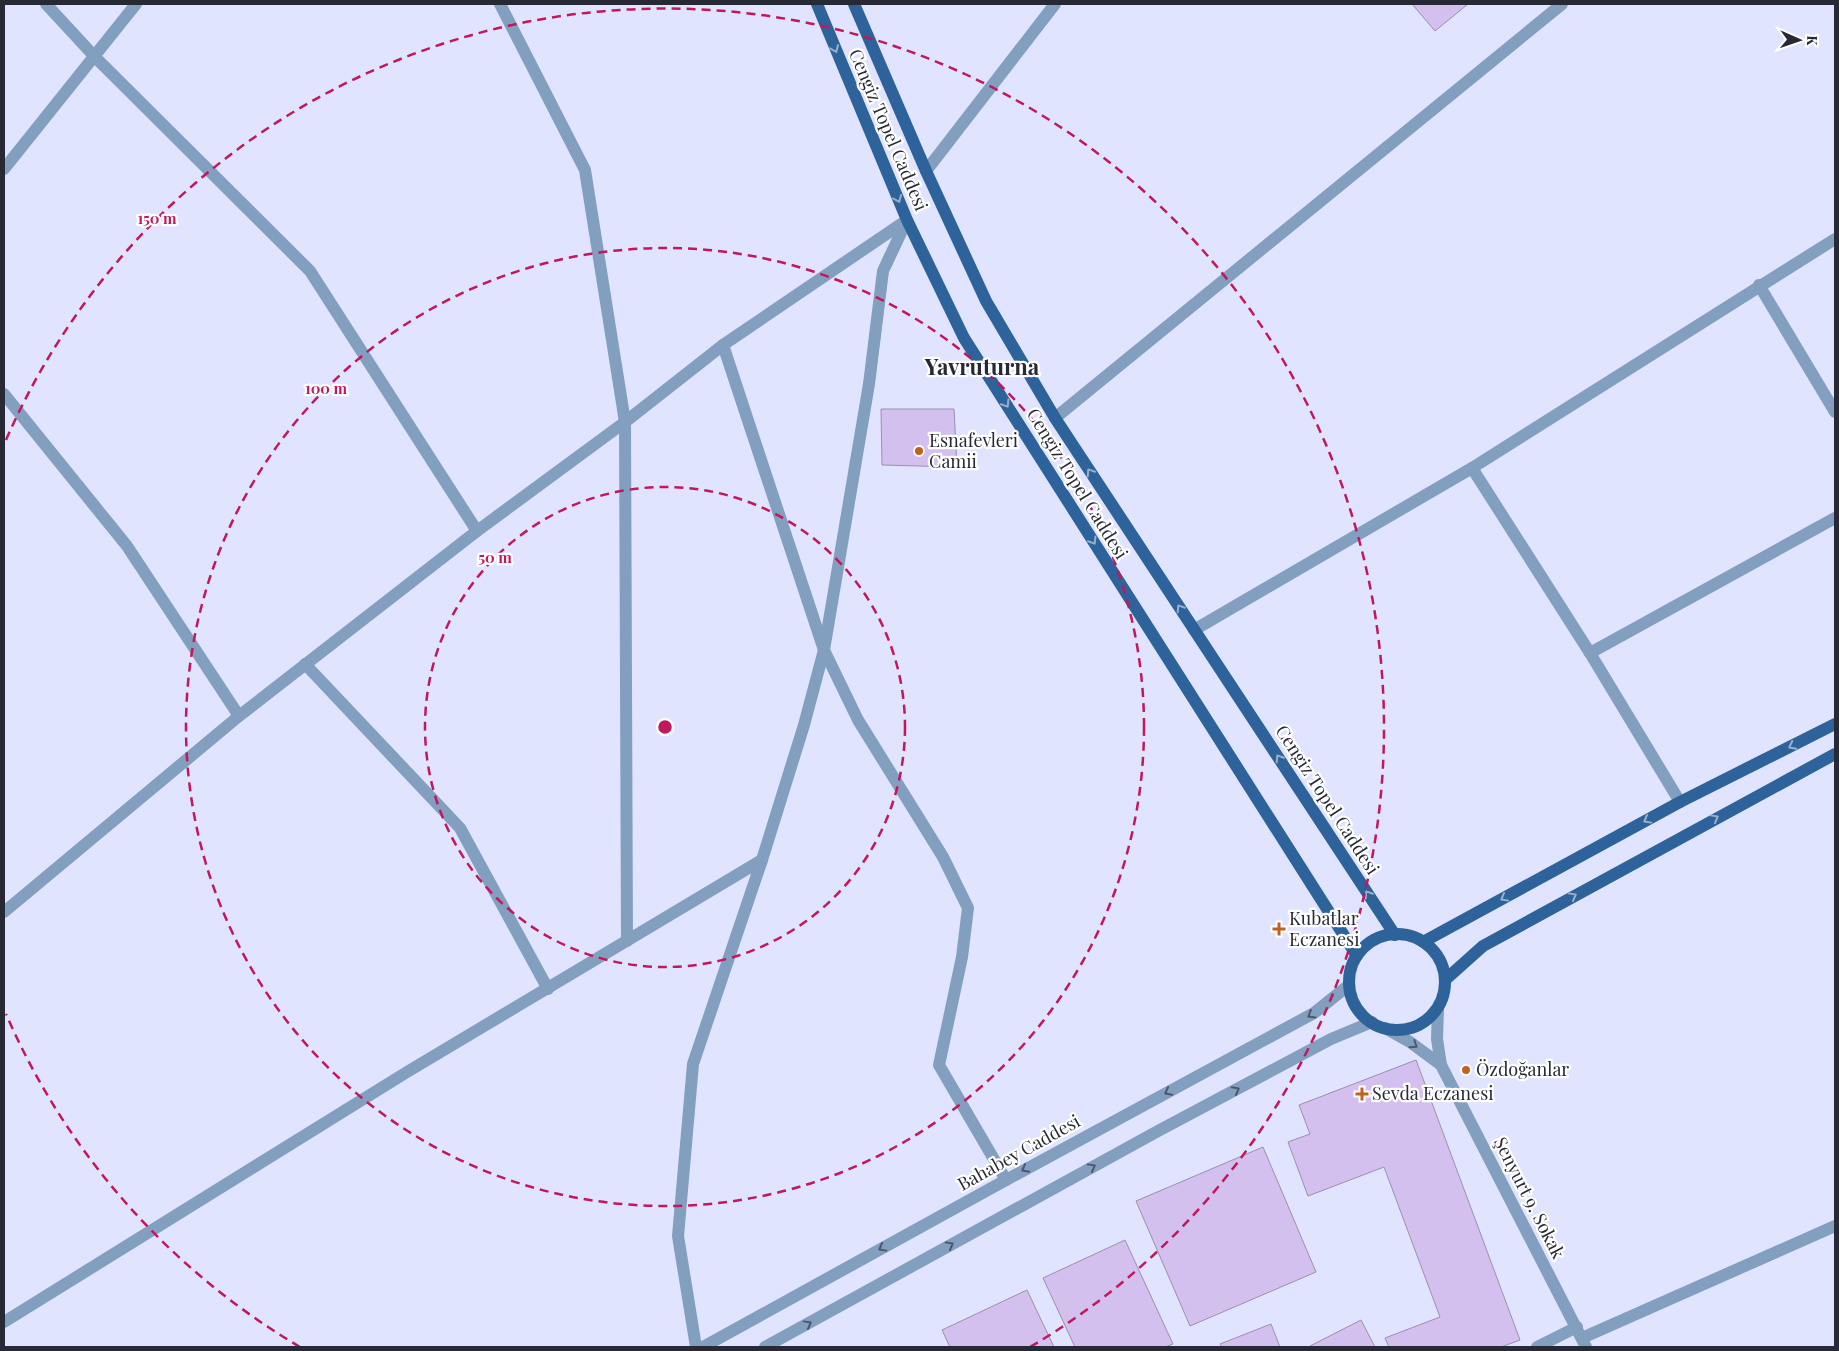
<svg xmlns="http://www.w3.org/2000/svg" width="1839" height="1351" viewBox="0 0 1839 1351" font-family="'Playfair Display',serif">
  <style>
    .building { fill: #d4c0ee; stroke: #9b8fac }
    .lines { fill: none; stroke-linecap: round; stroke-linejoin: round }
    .minor { stroke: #839fc0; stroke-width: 12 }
    .major { stroke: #2d629b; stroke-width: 12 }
    .oneway { stroke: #96b0cd }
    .oneway2 { stroke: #4c586d }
    .ring { fill: none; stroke: #c2185b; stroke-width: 2.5; stroke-dasharray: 9 6 }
    .poi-dot { fill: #c16120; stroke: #fff; stroke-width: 2 }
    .labels { text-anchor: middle; stroke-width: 4.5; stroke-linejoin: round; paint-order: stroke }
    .street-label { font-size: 18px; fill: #272935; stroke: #fff }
    .poi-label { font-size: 18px; fill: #272935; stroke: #fff; text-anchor: start }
    .district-label { font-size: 22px; font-weight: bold; fill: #272935; stroke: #fff }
    .centre { fill: #c2185b; stroke: #fff; stroke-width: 2.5 }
    .ring-label { font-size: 15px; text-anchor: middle; font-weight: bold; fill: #c2185b; stroke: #fff; stroke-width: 4.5; stroke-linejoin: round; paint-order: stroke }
  </style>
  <rect width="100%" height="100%" fill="#e0e4fe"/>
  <g class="building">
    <path d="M1412 4H1468L1435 31Z"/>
    <path d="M881 409H954L957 467 882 465Z"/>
    <path d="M1416 1060 1520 1340 1501 1347H1389L1385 1338 1440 1317 1384 1167 1308 1196 1288 1142 1310 1134 1299 1105Z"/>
    <path d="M1263 1147 1316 1272 1190 1326 1136 1201Z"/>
    <path d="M1125 1240 1173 1344 1165 1347H1075L1043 1278Z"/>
    <path d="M1027 1290 1054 1347H950L942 1330Z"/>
    <path d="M1361 1320 1375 1347H1310V1346Z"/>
    <path d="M1271 1324 1280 1347H1222L1220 1344Z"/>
  </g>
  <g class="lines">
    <g class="minor">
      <path d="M46 4 95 57 310 271 477 531"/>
      <path d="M500 4 585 170 625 422 627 941"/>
      <path d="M4 169 136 4"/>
      <path d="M926 171 1055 4"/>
      <path d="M1759 285 1835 412"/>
      <path d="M723 345 824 650 858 720 943 857 968 908 962 957 939 1065 1006 1180"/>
      <path d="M4 394 127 546 239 716"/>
      <path d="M1055 418 1562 4"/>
      <path d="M1472 468 1590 653 1680 802"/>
      <path d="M1194 630 1472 468 1835 239"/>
      <path d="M1590 653 1835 518"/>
      <path d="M305 664 460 828 548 989"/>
      <path d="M4 912 239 716 477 531 625 422 723 345 907 220"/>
      <path d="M1438 1009 1437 1039 1441 1065 1586 1347"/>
      <path d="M1385 1028 1410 1042 1441 1065"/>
      <path d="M4 1322 407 1072 762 860"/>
      <path d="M1582 1338 1835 1226"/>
      <path d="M696 1347 678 1236 693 1064 762 860 804 725 824 650 869 384 883 271 907 220"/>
      <path d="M703 1347 1006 1180 1314 1013 1349 985"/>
      <path d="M765 1347 1158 1131 1331 1039 1372 1022"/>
      <path d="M1537 1347 1577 1327"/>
    </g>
    <g class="major">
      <path d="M817 4 907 220 964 338 1357 956"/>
      <path d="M854 4 926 171 986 301 1055 418 1395 935"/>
      <circle cx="1397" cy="982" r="48"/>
      <path d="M1423 942 1680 802 1835 724"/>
      <path d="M1445 980 1483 946 1835 754"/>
    </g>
  </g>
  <defs><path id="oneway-chevron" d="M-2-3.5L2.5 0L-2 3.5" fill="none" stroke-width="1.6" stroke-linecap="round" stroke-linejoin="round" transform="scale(1.25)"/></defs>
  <g class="oneway">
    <use href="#oneway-chevron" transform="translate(835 49) rotate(67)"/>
    <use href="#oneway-chevron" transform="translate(898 199) rotate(67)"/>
    <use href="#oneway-chevron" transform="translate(1006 404) rotate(58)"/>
    <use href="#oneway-chevron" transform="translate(1090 472) rotate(-123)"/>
    <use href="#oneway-chevron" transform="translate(1093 541) rotate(58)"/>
    <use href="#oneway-chevron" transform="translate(1180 608) rotate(-123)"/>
    <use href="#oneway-chevron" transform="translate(1792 746) rotate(153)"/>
    <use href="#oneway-chevron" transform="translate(1279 758) rotate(-123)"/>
    <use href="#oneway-chevron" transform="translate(1715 818) rotate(-29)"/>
    <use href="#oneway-chevron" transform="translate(1647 820) rotate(151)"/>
    <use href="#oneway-chevron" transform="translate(1368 894) rotate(-123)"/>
    <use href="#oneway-chevron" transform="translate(1573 896) rotate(-29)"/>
    <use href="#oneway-chevron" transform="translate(1504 898) rotate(151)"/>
  </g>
  <g class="oneway2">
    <use href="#oneway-chevron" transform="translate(1311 1015) rotate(149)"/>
    <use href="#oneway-chevron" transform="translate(1414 1045) rotate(34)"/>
    <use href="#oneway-chevron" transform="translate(1236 1090) rotate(-28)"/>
    <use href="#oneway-chevron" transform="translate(1168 1092) rotate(152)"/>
    <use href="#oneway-chevron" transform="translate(1092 1167) rotate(-29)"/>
    <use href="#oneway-chevron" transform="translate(1025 1169) rotate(152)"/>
    <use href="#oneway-chevron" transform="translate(950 1245) rotate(-29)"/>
    <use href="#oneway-chevron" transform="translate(882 1248) rotate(151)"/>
    <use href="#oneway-chevron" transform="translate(808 1324) rotate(-29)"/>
  </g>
  <g class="ring">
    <circle cx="665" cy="727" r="240"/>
    <circle cx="665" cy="727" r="479"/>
    <path d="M300 1347A719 719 0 0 1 6 1014M6 440A719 719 0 1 1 1030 1347"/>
  </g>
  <g class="poi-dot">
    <circle cx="919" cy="451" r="5"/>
    <path d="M1276.5 921.5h5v5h5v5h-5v5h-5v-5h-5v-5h5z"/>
    <circle cx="1466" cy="1070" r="5"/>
    <path d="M1359.5 1086.5h5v5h5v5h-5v5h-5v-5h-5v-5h5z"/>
  </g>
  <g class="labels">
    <g class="street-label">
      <text transform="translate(888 130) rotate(67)" y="6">Cengiz Topel Caddesi</text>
      <text transform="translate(1077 484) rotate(58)" y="6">Cengiz Topel Caddesi</text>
      <text transform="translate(1327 800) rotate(57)" y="6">Cengiz Topel Caddesi</text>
      <text transform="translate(1019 1153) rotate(-29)" y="6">Bahabey Caddesi</text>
      <text transform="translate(1529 1198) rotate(63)" y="6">Şenyurt 9. Sokak</text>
    </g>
    <g class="poi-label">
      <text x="929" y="447">Esnafevleri<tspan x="929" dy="21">Camii</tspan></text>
      <text x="1289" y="925">Kubatlar<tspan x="1289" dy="21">Eczanesi</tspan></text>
      <text x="1476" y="1076">Özdoğanlar</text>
      <text x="1372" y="1100">Sevda Eczanesi</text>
    </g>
    <g class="district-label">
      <text x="982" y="375">Yavruturna</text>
    </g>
  </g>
  <circle cx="665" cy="727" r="8" class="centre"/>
  <g class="ring-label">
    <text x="157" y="224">150 m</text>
    <text x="326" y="394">100 m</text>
    <text x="495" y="563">50 m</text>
  </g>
  <rect width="1839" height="1351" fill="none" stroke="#272935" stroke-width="10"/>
  <g transform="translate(1799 40) rotate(92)" stroke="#ffffff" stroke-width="4" paint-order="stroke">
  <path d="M0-4L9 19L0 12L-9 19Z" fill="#272935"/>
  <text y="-8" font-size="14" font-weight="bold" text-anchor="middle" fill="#272935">K</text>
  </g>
</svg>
